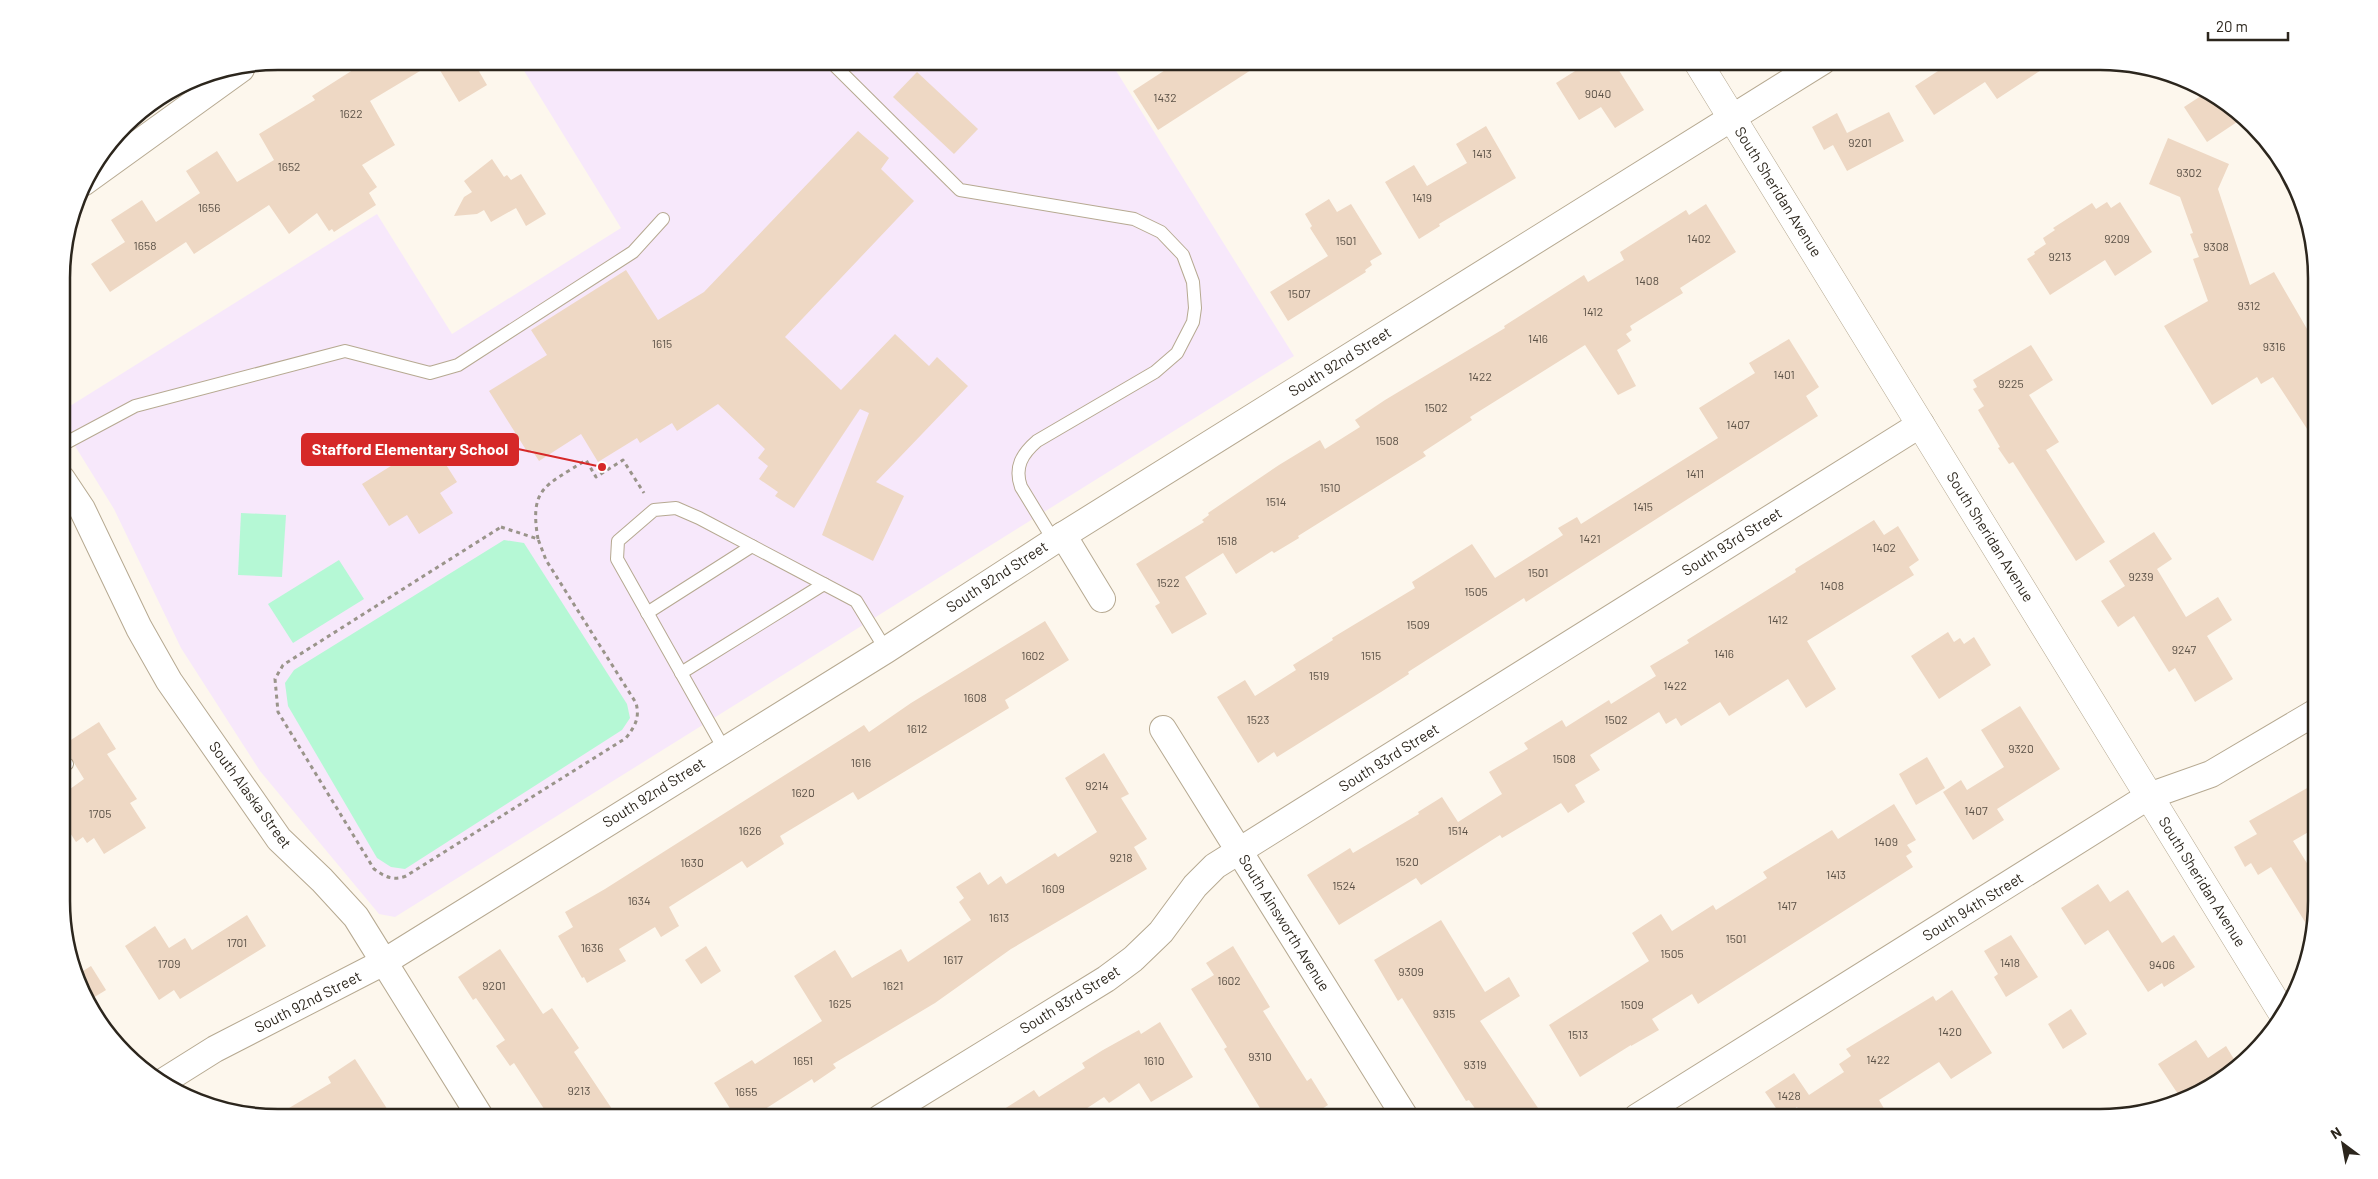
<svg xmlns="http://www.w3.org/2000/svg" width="2378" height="1179" viewBox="0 0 2378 1179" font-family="Barlow,sans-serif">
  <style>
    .education { fill: #f7e8fb }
    .park { fill: #b5f8d5 }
    .building { fill: #eed8c4 }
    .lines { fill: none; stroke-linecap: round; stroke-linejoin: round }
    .service-casing { stroke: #b6a991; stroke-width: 14 }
    .minor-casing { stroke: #b6a991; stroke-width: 28 }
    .tertiary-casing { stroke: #b6a991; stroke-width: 29 }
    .path { stroke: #9a948a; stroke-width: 3; stroke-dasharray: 4 4; stroke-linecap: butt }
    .service { stroke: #fff; stroke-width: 12 }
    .minor { stroke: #fff; stroke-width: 26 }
    .tertiary { stroke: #fff; stroke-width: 28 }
    .labels { text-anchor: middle; stroke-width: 4.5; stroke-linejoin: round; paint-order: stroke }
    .number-label { font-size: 12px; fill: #5c5247 }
    .street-label { font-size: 15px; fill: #2c261d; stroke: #fff }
    .rim { fill: none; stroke: #2c261d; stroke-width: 2.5 }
    .leader { fill: none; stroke: #d62828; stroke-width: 2 }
    .callout-dot { fill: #d62828; stroke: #fff; stroke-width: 2 }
    .callout { fill: #d62828; stroke: #d62828; stroke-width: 2 }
    .callout-label { font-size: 16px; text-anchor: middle; font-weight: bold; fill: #fff }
  </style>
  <rect width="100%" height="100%" fill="#fdf7ed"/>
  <path class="education" d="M518 61H1110L1294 356 395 917 379 914 260 771 181 648 114 509 62 425V411L377 214 452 334 621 228Z"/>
  <g class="park">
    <path d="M241 513 286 515 282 577 238 575Z"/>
    <path d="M504 540 524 543 627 704 630 718 622 730 405 869 391 867 377 858 288 706 285 683 294 670Z"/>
    <path d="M339 560 364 599 293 643 268 604Z"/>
  </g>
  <g class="building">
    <path d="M367 61H473L487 85 459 102 435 62 370 101 395 145 362 165 377 187 369 193 376 205 334 232 332 229 329 231 317 213 289 234 269 205 194 254 186 242 110 292 91 264 125 242 111 220 142 200 156 222 200 193 186 171 217 151 237 182 274 160 259 134 315 100 312 96Z"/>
    <path d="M1179 61H1265L1158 130 1133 91Z"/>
    <path d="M1591 61H1613L1644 110 1615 128 1601 107 1579 120 1556 83Z"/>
    <path d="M1932 61H2055L1997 99 1985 82 1934 115 1915 86 1938 71Z"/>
    <path d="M917 72 978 129 954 154 893 97Z"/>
    <path d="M2207 92 2240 120 2207 142 2184 107Z"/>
    <path d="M1889 112 1904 141 1847 171 1833 145 1824 150 1812 127 1837 113 1847 133Z"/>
    <path d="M1486 126 1516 178 1439 224 1440 226 1419 239 1385 182 1414 165 1427 186 1467 163 1456 144Z"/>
    <path d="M858 131 889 158 881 169 914 201 785 337 841 390 895 334 929 366 937 357 968 386 876 482 904 496 873 561 822 535 869 413 860 409 794 508 775 496 778 492 759 479 768 466 758 458 765 449 718 404 677 431 672 423 640 443 637 438 598 462 581 434 539 461 532 450 528 453 489 391 547 355 531 330 626 270 658 320 704 292Z"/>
    <path d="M2168 138 2229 164 2218 189 2250 285 2274 272 2314 341 2308 345 2310 349 2307 351 2315 365V441L2273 377 2261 384 2257 377 2212 405 2164 326 2208 301 2193 259 2199 257 2190 234 2193 233 2180 197 2149 184Z"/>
    <path d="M492 159 504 177 507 175 511 180 521 174 546 214 526 226 516 208 491 222 484 210 477 214 454 216 464 197 472 192 464 181Z"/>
    <path d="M1329 199 1337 212 1351 204 1382 254 1370 261 1372 265 1365 270 1366 272 1288 321 1270 292 1328 256 1310 228 1312 226 1305 214Z"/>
    <path d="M2107 202 2111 208 2120 202 2152 252 2115 276 2105 260 2050 295 2027 259 2035 254 2034 252 2046 244 2043 238 2055 230 2053 228 2092 203 2096 209Z"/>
    <path d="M1706 204 1736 252 1680 288 1683 293 1630 326 1632 330 1626 334 1631 341 1617 350 1636 386 1618 395 1585 345 1470 417 1472 420 1423 452 1426 456 1298 536 1299 538 1274 553 1272 551 1236 574 1223 553 1185 577 1207 614 1172 634 1155 606 1160 603 1136 564 1204 522 1202 520 1209 515 1208 513 1279 465 1320 440 1325 449 1360 427 1355 420 1385 400 1505 328 1504 326 1584 275 1588 282 1624 260 1620 252 1686 210 1689 215Z"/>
    <path d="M1789 339 1819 387 1806 396 1818 416 1526 602 1524 598 1408 672 1409 674 1381 692 1277 757 1274 752 1258 763 1217 697 1245 680 1255 696 1296 670 1293 665 1333 640 1332 638 1415 588 1412 582 1472 544 1495 578 1563 535 1558 528 1577 517 1581 524 1718 438 1699 408 1755 373 1749 363Z"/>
    <path d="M2031 345 2053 380 2029 395 2059 442 2046 450 2105 542 2076 561 2013 462 2009 464 1998 448 2000 447 1978 410 1984 406 1973 389 1977 387 1973 380Z"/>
    <path d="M431 441 457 482 440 493 453 513 419 534 407 515 389 526 362 484Z"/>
    <path d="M1874 520 1884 535 1898 526 1919 560 1909 567 1914 575 1807 641 1836 689 1806 708 1788 679 1729 716 1720 702 1681 726 1676 718 1666 724 1659 712 1590 755 1600 770 1575 785 1585 802 1568 813 1561 803 1502 838 1500 835 1421 885 1416 878 1339 925 1307 875 1350 848 1353 853 1419 814 1418 812 1442 797 1458 822 1502 794 1489 772 1528 749 1524 743 1562 720 1566 727 1609 700 1611 704 1656 676 1650 666 1689 643 1687 640 1796 572 1795 569Z"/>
    <path d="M2154 532 2172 559 2157 569 2186 617 2218 597 2232 620 2207 636 2233 679 2195 702 2175 668 2169 672 2134 616 2118 627 2101 601 2125 586 2109 561Z"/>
    <path d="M1045 621 1069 660 1005 700 1009 708 858 800 853 792 780 836 784 844 747 868 742 861 669 907 679 926 661 937 655 927 619 949 626 961 587 983 584 977 582 978 558 936 573 927 565 912 605 889 864 725 869 732 911 703Z"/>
    <path d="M1948 632 1954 642 1960 638 1964 644 1974 637 1991 665 1939 699 1911 656Z"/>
    <path d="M2020 706 2060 769 1997 809 2004 820 1973 840 1943 792 1961 780 1967 790 2004 767 1981 730Z"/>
    <path d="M99 722 116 749 107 754 137 799 130 803 146 828 104 854 94 838 87 843 83 837 76 842 63 822V794L84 779 63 745Z"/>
    <path d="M1104 753 1129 794 1121 798 1147 839 1134 847 1147 869 1011 949 935 1003 833 1064 836 1068 814 1083 812 1079 751 1118H736L714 1083 752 1060 755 1064 822 1021 794 976 835 950 852 978 901 949 908 962 971 920 959 902 964 898 956 887 980 872 988 885 1001 876 1006 884 1055 853 1058 857 1097 832 1065 778Z"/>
    <path d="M1927 757 1945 788 1916 805 1899 774Z"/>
    <path d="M2316 783 2317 827 2293 841 2317 879V901L2310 930 2271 867 2258 875 2251 863 2245 867 2234 847 2257 834 2249 821Z"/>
    <path d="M1894 804 1916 840 1907 845 1912 852 1906 856 1913 867 1698 1004 1692 994 1652 1019 1659 1030 1631 1046V1045L1580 1077 1549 1025 1649 961 1632 933 1661 914 1672 931 1713 905 1716 910 1767 878 1763 872 1832 830 1838 839Z"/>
    <path d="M2098 884 2110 902 2128 890 2162 943 2174 935 2195 967 2164 987 2162 983 2148 992 2108 930 2085 945 2061 908Z"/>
    <path d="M247 915 266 946 180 999 174 990 159 1000 125 946 155 926 169 948 185 938 192 950Z"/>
    <path d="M1441 920 1485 992 1509 977 1520 996 1480 1021 1544 1117H1481L1469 1100 1466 1101 1402 998 1398 1001 1374 960Z"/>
    <path d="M2011 935 2038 977 2006 997 1994 977 1998 974 1984 951Z"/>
    <path d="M706 946 721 971 701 984 685 960Z"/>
    <path d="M1233 946 1270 1007 1263 1011 1307 1081 1311 1078 1328 1105 1308 1118H1266L1224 1049 1227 1047 1191 989 1214 975 1206 963Z"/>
    <path d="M500 949 543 1014 552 1008 579 1048 574 1052 618 1118H550L514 1063 510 1066 496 1046 505 1040 476 998 473 1000 458 977Z"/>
    <path d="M91 966 106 990 88 1001 75 976Z"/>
    <path d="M1952 990 1992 1053 1951 1079 1939 1062 1879 1100 1889 1117H1804L1797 1107 1782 1117 1765 1092 1794 1073 1809 1095 1844 1072 1839 1064 1851 1056 1846 1049 1933 996 1936 1001Z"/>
    <path d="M2071 1009 2087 1034 2063 1049 2048 1024Z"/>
    <path d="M1160 1022 1193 1077 1151 1102 1139 1083 1109 1103 1104 1097 1072 1118H990L1034 1090 1039 1097 1085 1068 1082 1063 1103 1050 1139 1030 1141 1034Z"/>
    <path d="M2196 1040 2208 1058 2226 1046 2238 1066 2205 1089 2182 1100 2158 1064Z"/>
    <path d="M355 1059 393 1118 274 1117 331 1083 328 1077Z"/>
  </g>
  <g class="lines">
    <g class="service-casing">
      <g id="service">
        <path d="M830 61 960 190 1134 219 1161 232 1183 255 1193 282 1195 308 1193 322 1177 353 1155 372 1037 441C1022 454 1014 467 1021 487L1054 541"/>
        <path d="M62 445 135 406 345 351 430 373 458 365 633 252 663 219"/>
        <path d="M647 613 752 546"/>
        <path d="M681 673 824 584"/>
        <path d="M724 749 617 559 618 541 654 510 676 508 699 518 856 601 886 650"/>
        <path d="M63 767 67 764"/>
      </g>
    </g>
    <g class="minor-casing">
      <g id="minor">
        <path d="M83 183 241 69"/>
        <path d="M62 479 82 509 139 628 169 681 279 839 322 880 356 917 481 1118"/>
        <path d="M1063 535 1102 599"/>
        <path d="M1163 729 1405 1117"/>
        <path d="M164 1081 215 1049 384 962 886 650 1054 541 1823 61"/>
        <path d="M1637 1117 2149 796 2211 774 2316 712"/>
        <path d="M880 1118 1106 979 1133 959 1161 932 1195 886 1215 866 1921 424"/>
      </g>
    </g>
    <g class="tertiary-casing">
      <path id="tertiary" d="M1697 61 2283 1014"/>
    </g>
    <g class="path">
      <path d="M501 527 538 539 546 560 636 703C640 718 635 726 626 738L406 876C393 881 385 877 374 869L278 712 275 679 283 665Z"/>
      <path d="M538 539C529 487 546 486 586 460L596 477 623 460 644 493"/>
    </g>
    <use href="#service" class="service"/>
    <use href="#minor" class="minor"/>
    <use href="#tertiary" class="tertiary"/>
  </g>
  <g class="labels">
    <g class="number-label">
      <text x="1598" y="98">9040</text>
      <text x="1165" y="102">1432</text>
      <text x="351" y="118">1622</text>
      <text x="1860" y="147">9201</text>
      <text x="1482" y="158">1413</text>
      <text x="289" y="171">1652</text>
      <text x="2189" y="177">9302</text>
      <text x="1422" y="202">1419</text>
      <text x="209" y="212">1656</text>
      <text x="1699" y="243">1402</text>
      <text x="2117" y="243">9209</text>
      <text x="1346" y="245">1501</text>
      <text x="145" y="250">1658</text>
      <text x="2216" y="251">9308</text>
      <text x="2060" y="261">9213</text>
      <text x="1647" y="285">1408</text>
      <text x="1299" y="298">1507</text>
      <text x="2249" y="310">9312</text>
      <text x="1593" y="316">1412</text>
      <text x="1538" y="343">1416</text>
      <text x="662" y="348">1615</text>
      <text x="2274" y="351">9316</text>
      <text x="1784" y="379">1401</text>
      <text x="1480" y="381">1422</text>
      <text x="2011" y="388">9225</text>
      <text x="1436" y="412">1502</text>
      <text x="1738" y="429">1407</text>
      <text x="1387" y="445">1508</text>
      <text x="1695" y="478">1411</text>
      <text x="1330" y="492">1510</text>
      <text x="1276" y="506">1514</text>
      <text x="1643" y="511">1415</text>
      <text x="1590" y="543">1421</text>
      <text x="1227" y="545">1518</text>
      <text x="1884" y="552">1402</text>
      <text x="1538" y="577">1501</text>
      <text x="2141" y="581">9239</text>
      <text x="1168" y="587">1522</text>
      <text x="1832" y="590">1408</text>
      <text x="1476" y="596">1505</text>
      <text x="1778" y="624">1412</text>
      <text x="1418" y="629">1509</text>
      <text x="2184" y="654">9247</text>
      <text x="1724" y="658">1416</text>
      <text x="1033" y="660">1602</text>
      <text x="1371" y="660">1515</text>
      <text x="1319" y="680">1519</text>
      <text x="1675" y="690">1422</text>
      <text x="975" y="702">1608</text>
      <text x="1258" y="724">1523</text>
      <text x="1616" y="724">1502</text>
      <text x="917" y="733">1612</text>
      <text x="2021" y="753">9320</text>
      <text x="1564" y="763">1508</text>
      <text x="861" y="767">1616</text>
      <text x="1097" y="790">9214</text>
      <text x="803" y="797">1620</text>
      <text x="1976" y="815">1407</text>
      <text x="100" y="818">1705</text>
      <text x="750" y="835">1626</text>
      <text x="1458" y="835">1514</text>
      <text x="1886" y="846">1409</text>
      <text x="1121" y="862">9218</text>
      <text x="1407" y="866">1520</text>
      <text x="692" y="867">1630</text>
      <text x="1836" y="879">1413</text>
      <text x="1344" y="890">1524</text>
      <text x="1053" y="893">1609</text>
      <text x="639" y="905">1634</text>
      <text x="1787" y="910">1417</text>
      <text x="999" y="922">1613</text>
      <text x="1736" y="943">1501</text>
      <text x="237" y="947">1701</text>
      <text x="592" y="952">1636</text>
      <text x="1672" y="958">1505</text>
      <text x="953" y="964">1617</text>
      <text x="2010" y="967">1418</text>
      <text x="169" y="968">1709</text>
      <text x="2162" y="969">9406</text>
      <text x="1411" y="976">9309</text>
      <text x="1229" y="985">1602</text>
      <text x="494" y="990">9201</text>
      <text x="893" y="990">1621</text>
      <text x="840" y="1008">1625</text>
      <text x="1632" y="1009">1509</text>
      <text x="1444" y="1018">9315</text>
      <text x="1950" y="1036">1420</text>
      <text x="1578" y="1039">1513</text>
      <text x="1260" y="1061">9310</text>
      <text x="1878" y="1064">1422</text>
      <text x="803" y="1065">1651</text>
      <text x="1154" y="1065">1610</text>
      <text x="1475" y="1069">9319</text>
      <text x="579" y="1095">9213</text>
      <text x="746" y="1096">1655</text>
      <text x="1789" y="1100">1428</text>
    </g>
    <g class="street-label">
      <text transform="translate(1778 192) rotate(58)" y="5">South Sheridan Avenue</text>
      <text transform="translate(1340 362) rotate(-32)" y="5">South 92nd Street</text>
      <text transform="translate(1990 537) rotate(58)" y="5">South Sheridan Avenue</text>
      <text transform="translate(1732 542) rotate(-32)" y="5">South 93rd Street</text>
      <text transform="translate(997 577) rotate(-33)" y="5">South 92nd Street</text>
      <text transform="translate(1389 758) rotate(-32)" y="5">South 93rd Street</text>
      <text transform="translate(654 793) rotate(-32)" y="5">South 92nd Street</text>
      <text transform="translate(250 795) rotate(54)" y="5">South Alaska Street</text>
      <text transform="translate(2202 882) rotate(58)" y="5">South Sheridan Avenue</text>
      <text transform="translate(1973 907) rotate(-32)" y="5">South 94th Street</text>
      <text transform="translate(1284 923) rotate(58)" y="5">South Ainsworth Avenue</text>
      <text transform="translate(1070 1000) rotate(-32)" y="5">South 93rd Street</text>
      <text transform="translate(308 1002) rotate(-27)" y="5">South 92nd Street</text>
    </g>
  </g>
  <path d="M0 0H2378V1179H0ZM278 70H2100A208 208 0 0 1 2308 278V901A208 208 0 0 1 2100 1109H278A208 208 0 0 1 70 901V278A208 208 0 0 1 278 70Z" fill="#fff" fill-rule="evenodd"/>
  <path class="rim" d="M278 70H2100A208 208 0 0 1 2308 278V901A208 208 0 0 1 2100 1109H278A208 208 0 0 1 70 901V278A208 208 0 0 1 278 70Z"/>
  <path class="leader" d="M602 467L518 449"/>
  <circle class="callout-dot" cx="602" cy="467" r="5"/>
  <rect class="callout" x="302" y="434" width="216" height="31" rx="5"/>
  <g class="callout-label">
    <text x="410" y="455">Stafford Elementary School</text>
  </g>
  <g transform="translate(2343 1144) rotate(328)" stroke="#ffffff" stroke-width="4" paint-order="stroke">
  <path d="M0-4L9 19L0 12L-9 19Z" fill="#2c261d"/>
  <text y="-8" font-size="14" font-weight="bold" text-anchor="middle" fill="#2c261d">N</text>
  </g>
  <path d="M2208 32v8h80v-8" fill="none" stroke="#2c261d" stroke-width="2.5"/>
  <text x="2216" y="32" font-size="15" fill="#2c261d" stroke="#ffffff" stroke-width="4" paint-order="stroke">20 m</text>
</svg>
